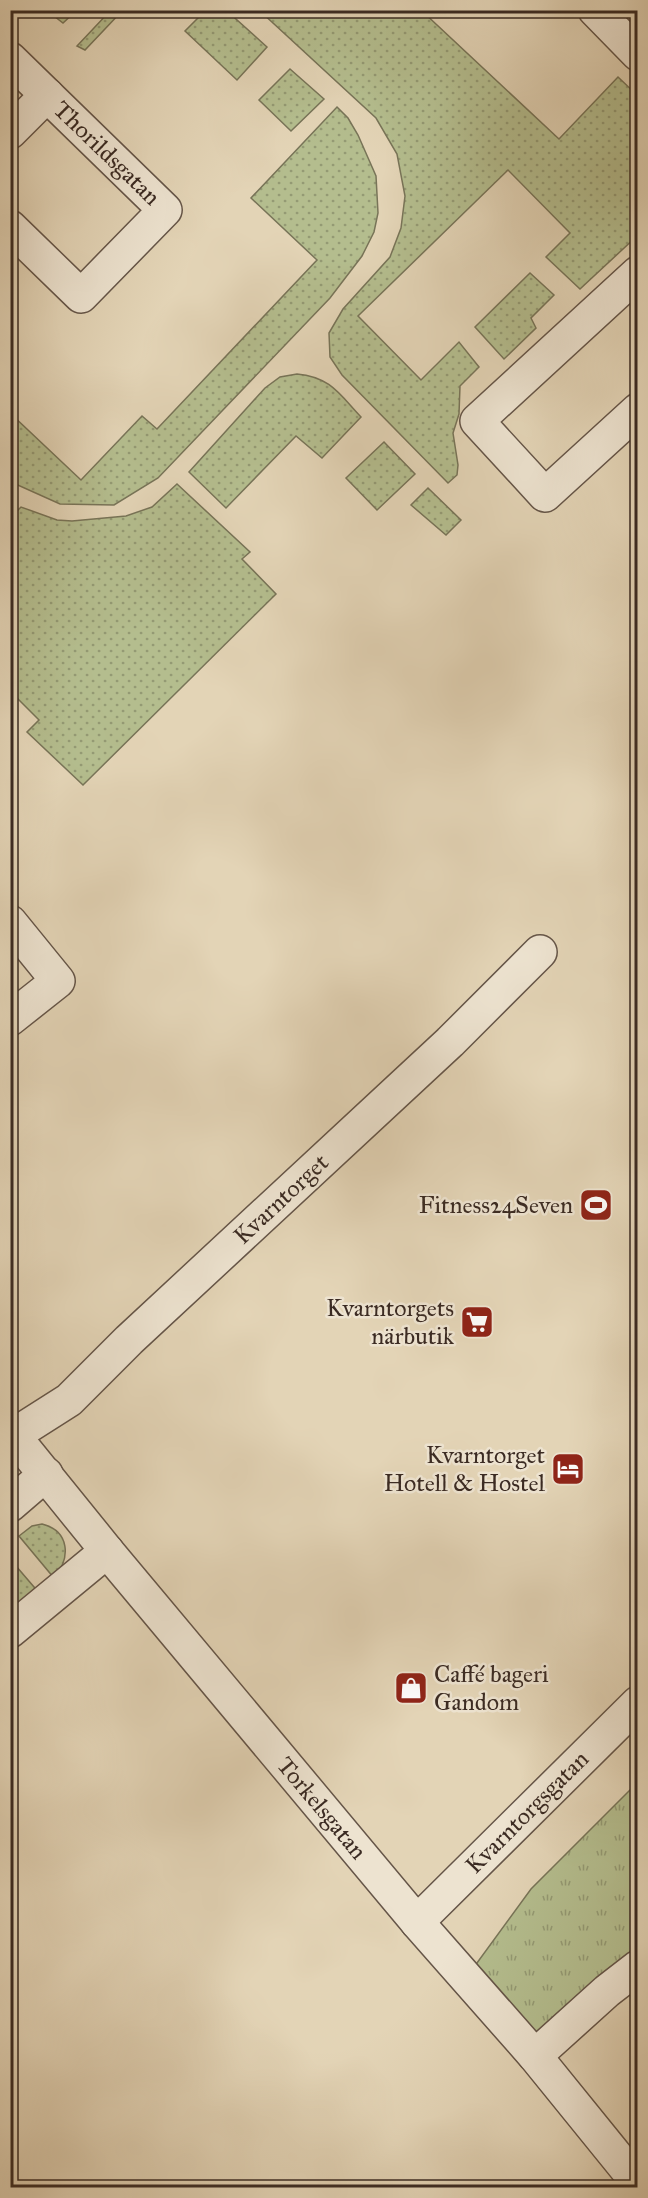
<svg xmlns="http://www.w3.org/2000/svg" width="648" height="2198" viewBox="0 0 648 2198" font-family="'IM FELL Great Primer',serif">
  <style>
    .grass { fill: url(#grass-dots); stroke: #787458; stroke-width: 1.5 }
    .park { fill: url(#park-tufts); stroke: #787458; stroke-width: 1.5 }
    .lines { fill: none; stroke-linecap: round; stroke-linejoin: round }
    .minor-casing { stroke: #655548; stroke-width: 36 }
    .tertiary-casing { stroke: #655548; stroke-width: 36 }
    .minor { stroke: #ede3d0; stroke-width: 33 }
    .tertiary { stroke: #ede3d0; stroke-width: 33 }
    .labels { text-anchor: middle; stroke-width: 5; stroke-linejoin: round; paint-order: stroke }
    .street-label { font-size: 24px; fill: #3b2b23; stroke: #ede3d0 }
    .poi-label { font-size: 24px; fill: #3b2b23; stroke: #ede3d0; text-anchor: end }
  </style>
  <defs>
    <pattern id="grass-dots" width="8" height="8" patternUnits="userSpaceOnUse" patternTransform="scale(1.5)"><rect width="8" height="8" fill="#b4bd8e"/><path d="M2 2h.1M6 6h.1" fill="none" stroke="#949a74" stroke-width="1.8" stroke-linecap="round"/></pattern>
    <pattern id="park-tufts" width="24" height="20" patternUnits="userSpaceOnUse" patternTransform="scale(1.5)"><rect width="24" height="20" fill="#b4bd8e"/><path d="M3 7l-1-3M5 7V3M7 7l1-3M15 17l-1-3M17 17v-4M19 17l1-3" fill="none" stroke="#949a74"/></pattern>
  </defs>
  <rect width="100%" height="100%" fill="#e3d4b6"/>
  <filter id="stains"><feTurbulence type="fractalNoise" baseFrequency=".00333" numOctaves="4"/><feColorMatrix values="0 0 0 0 .2 0 0 0 0 .09 0 0 0 0 .02 0 0 0 .5 -.17"/></filter>
  <radialGradient id="worn" r=".72"><stop offset=".6" stop-color="#630" stop-opacity="0"/><stop offset="1" stop-color="#630" stop-opacity=".3"/></radialGradient>
  <g class="grass">
    <path d="M60 11V10L76 11 63 23 54 16Z"/>
    <path d="M110 11H122L85 50 77 46Z"/>
    <path d="M205 11H227L267 47 237 80 185 31Z"/>
    <path d="M260 11H422L559 139 618 77 637 95V236L580 289 546 257 570 233 508 170 358 316 421 380 459 342 479 367 460 386 459 414 453 433 458 465 457 475 448 483 342 375 330 357 329 333 343 309 390 257 401 228 405 196 397 154 376 118Z"/>
    <path d="M290 69 324 99 291 131 259 100Z"/>
    <path d="M337 107 348 118 358 135 376 176 378 213 374 232 362 256 330 298 158 478 114 505 60 504 11 482V414L81 480 142 416 157 429 317 260 251 198Z"/>
    <path d="M530 273 554 295 531 318 536 328 504 359 475 327Z"/>
    <path d="M297 374C331 377 340 395 361 417L322 458 296 436 226 508 189 472 265 388 280 377Z"/>
    <path d="M384 442 415 474 377 510 346 478Z"/>
    <path d="M177 484 250 552 242 559 276 594 83 785 27 732 39 720 11 692V517L21 507 57 520 72 521 126 516 152 507Z"/>
    <path d="M428 488 461 520 446 535 411 505Z"/>
    <path d="M42 1524C70 1531 71 1558 54 1578L19 1536 32 1526Z"/>
    <path d="M10 1559 40 1594 10 1618Z"/>
  </g>
  <path class="park" d="M637 1783V1967L535 2056 466 1978 531 1889Z"/>
  <g class="lines">
    <g class="minor-casing">
      <g id="minor">
        <path d="M595 10 638 54"/>
        <path d="M10 59 165 210 81 296 10 227"/>
        <path d="M10 132 47 95"/>
        <path d="M638 273 477 421 545 495 638 410"/>
        <path d="M10 922 58 981 10 1019"/>
        <path d="M14 1435 69 1400 129 1340 450 1042 540 952"/>
        <path d="M10 1505 46 1474"/>
        <path d="M10 1631 107 1551"/>
        <path d="M417 1922 638 1703"/>
        <path d="M535 2056 607 1991 638 1967"/>
      </g>
    </g>
    <g class="tertiary-casing">
      <path id="tertiary" d="M10 1431 107 1551 417 1922 535 2056 638 2183"/>
    </g>
    <use href="#minor" class="minor"/>
    <use href="#tertiary" class="tertiary"/>
  </g>
  <defs>
    <g id="stadium-square" transform="scale(1.725)"><rect x="-9" y="-9" width="18" height="18" rx="4" fill="#8f2418" stroke="#ede3d0"/><path d="M0-5a6.5 5 0 1 0 0 10a6.5 5 0 1 0 0-10ZM-3.5-1.8h7v3.6h-7Z" fill="#fff"/></g>
    <g id="supermarket-square" transform="scale(1.725)"><rect x="-9" y="-9" width="18" height="18" rx="4" fill="#8f2418" stroke="#ede3d0"/><path d="M-6-5.5h2.5l.6 2H6L4.5 2H-2.5L-4.4-4H-6ZM-1.5 3.2a1.3 1.3 0 1 0 .1 0ZM3 3.2a1.3 1.3 0 1 0 .1 0Z" fill="#fff"/></g>
    <g id="hotel-square" transform="scale(1.725)"><rect x="-9" y="-9" width="18" height="18" rx="4" fill="#8f2418" stroke="#ede3d0"/><path d="M-6-4.5h1.5V1H6V5H4.5V3h-9V5H-6ZM-4 0a1.8 1.8 0 1 1 3.6 0ZM.5 0V-2.5h3Q6-2.5 6 0Z" fill="#fff"/></g>
    <g id="shop-square" transform="scale(1.725)"><rect x="-9" y="-9" width="18" height="18" rx="4" fill="#8f2418" stroke="#ede3d0"/><path d="M-5-2.5h2.3a2.7 3.5 0 0 1 5.4 0H5L5.5 6h-11ZM-1.5-2.5h3a1.5 2.3 0 0 0-3 0Z" fill="#fff"/></g>
  </defs>
  <g fill-rule="evenodd">
    <use href="#stadium-square" x="596" y="1205"/>
    <use href="#supermarket-square" x="477" y="1322"/>
    <use href="#hotel-square" x="568" y="1469"/>
    <use href="#shop-square" x="411" y="1688"/>
  </g>
  <g class="labels">
    <g class="street-label">
      <text transform="translate(107 153) rotate(44)" y="8">Thorildsgatan</text>
      <text transform="translate(281 1199) rotate(-43)" y="8">Kvarntorget</text>
      <text transform="translate(322 1808) rotate(50)" y="8">Torkelsgatan</text>
      <text transform="translate(527 1812) rotate(-45)" y="8">Kvarntorgsgatan</text>
    </g>
    <g class="poi-label">
      <text x="573" y="1213">Fitness24Seven</text>
      <text x="454" y="1316">Kvarntorgets<tspan x="454" dy="28">närbutik</tspan></text>
      <text x="545" y="1463">Kvarntorget<tspan x="545" dy="28">Hotell &amp; Hostel</tspan></text>
      <text x="434" y="1682" text-anchor="start">Caffé bageri<tspan x="434" dy="28">Gandom</tspan></text>
    </g>
  </g>
  <rect width="648" height="2198" fill="none" stroke="#e3d4b6" stroke-width="36"/>
  <rect x="12" y="12" width="624" height="2174" fill="none" stroke="#3b2b23" stroke-width="3"/>
  <rect x="18" y="18" width="612" height="2162" fill="none" stroke="#3b2b23" stroke-width="1.5"/>
  <rect width="100%" height="100%" filter="url(#stains)"/>
  <rect width="100%" height="100%" fill="url(#worn)"/>
</svg>
